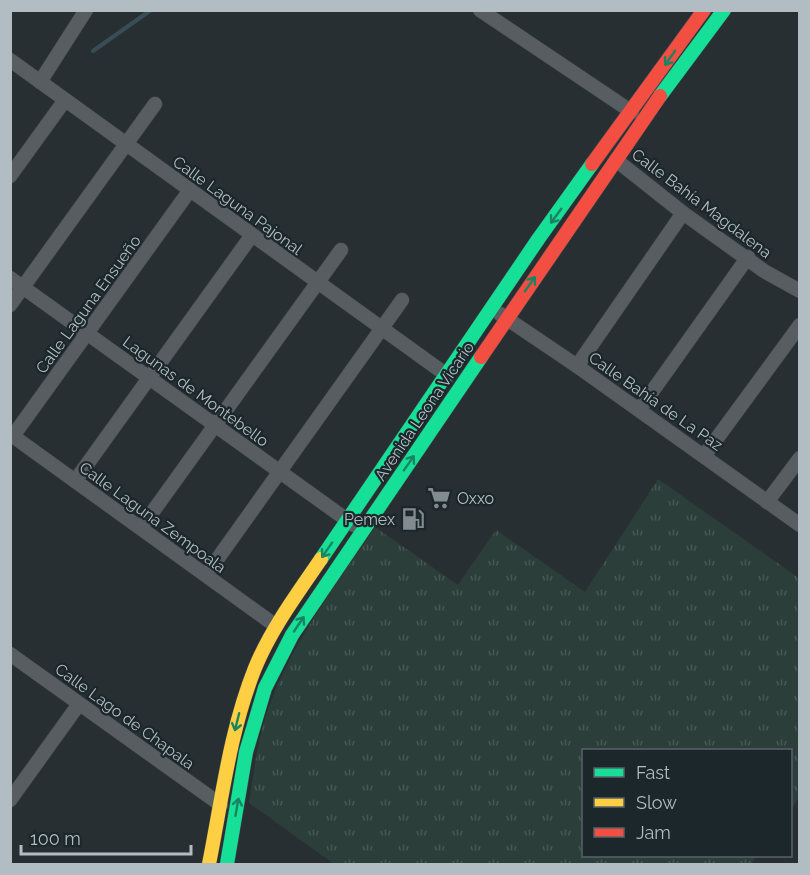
<svg xmlns="http://www.w3.org/2000/svg" width="810" height="875" viewBox="0 0 810 875" font-family="Raleway,sans-serif">
  <style>
    .grass { fill: url(#grass-tufts) }
    .lines { fill: none; stroke-linecap: round; stroke-linejoin: round }
    .stream { stroke: #374e57; stroke-width: 4 }
    .street-casing { stroke: #444a4d; stroke-width: 15 }
    .fast-casing { stroke: #444a4d; stroke-width: 15 }
    .slow-casing { stroke: #444a4d; stroke-width: 15 }
    .jam-casing { stroke: #444a4d; stroke-width: 15 }
    .street { stroke: #575d60; stroke-width: 14 }
    .fast { stroke: #16e098; stroke-width: 14 }
    .slow { stroke: #ffcf43; stroke-width: 14 }
    .jam { stroke: #f24e42; stroke-width: 14 }
    .oneway { stroke: #198462 }
    .labels { text-anchor: middle; stroke-width: 4.5; stroke-linejoin: round; paint-order: stroke }
    .street-label { font-size: 16px; fill: #b1bdc3; stroke: #1c272b }
    .poi-label { font-size: 16px; fill: #b1bdc3; stroke: #1c272b; text-anchor: start }
  </style>
  <defs>
    <pattern id="grass-tufts" width="24" height="20" patternUnits="userSpaceOnUse" patternTransform="scale(1.5)"><rect width="24" height="20" fill="#2b3e39"/><path d="M3 7l-1-3M5 7V3M7 7l1-3M15 17l-1-3M17 17v-4M19 17l1-3" fill="none" stroke="#475854"/></pattern>
  </defs>
  <rect width="100%" height="100%" fill="#272f32"/>
  <path class="grass" d="M658 479 799 578 800 796 791 809 790 750H584V856H757L751 864H334L249 803C254 770 258 735 270 704 294 639 337 584 375 527L458 585 496 530 585 592Z"/>
  <g class="lines">
    <path class="stream" d="M93 51 151 10"/>
    <g class="street-casing">
      <g id="street">
        <path d="M480 10 632 112"/>
        <path d="M10 60 448 376"/>
        <path d="M40 82 86 10"/>
        <path d="M616 160 683 213 764 271 800 291"/>
        <path d="M10 176 65 100"/>
        <path d="M10 278 354 525"/>
        <path d="M10 305 155 104"/>
        <path d="M500 314 577 366 800 525"/>
        <path d="M577 366 683 213"/>
        <path d="M639 410 748 257"/>
        <path d="M10 434 276 626"/>
        <path d="M13 436 190 190"/>
        <path d="M704 456 800 325"/>
        <path d="M75 481 252 235"/>
        <path d="M767 502 800 458"/>
        <path d="M141 528 341 250"/>
        <path d="M206 575 402 300"/>
        <path d="M10 654 221 805"/>
        <path d="M10 800 79 704"/>
      </g>
    </g>
    <g class="fast-casing">
      <g id="fast">
        <path d="M660 96 724 10"/>
        <path d="M321 559 539 238 592 164"/>
        <path d="M227 864 246 752 265 688 292 635 481 357"/>
      </g>
    </g>
    <g class="slow-casing">
      <path id="slow" d="M209 864C222 799 230 730 255 668 271 629 297 594 321 559"/>
    </g>
    <g class="jam-casing">
      <g id="jam">
        <path d="M592 164 704 10"/>
        <path d="M481 357 660 96"/>
      </g>
    </g>
    <use href="#street" class="street"/>
    <use href="#fast" class="fast"/>
    <use href="#slow" class="slow"/>
    <use href="#jam" class="jam"/>
  </g>
  <defs><path id="oneway-shaft" d="M-6 0H5M1.5-3L5.5 0L1.5 3" fill="none" stroke-width="1.6" stroke-linecap="round" stroke-linejoin="round" transform="scale(1.5)"/></defs>
  <g class="oneway">
    <use href="#oneway-shaft" transform="translate(670 58) rotate(125)"/>
    <use href="#oneway-shaft" transform="translate(556 216) rotate(126)"/>
    <use href="#oneway-shaft" transform="translate(530 284) rotate(-55)"/>
    <use href="#oneway-shaft" transform="translate(409 463) rotate(-55)"/>
    <use href="#oneway-shaft" transform="translate(327 550) rotate(125)"/>
    <use href="#oneway-shaft" transform="translate(299 624) rotate(-56)"/>
    <use href="#oneway-shaft" transform="translate(237 722) rotate(104)"/>
    <use href="#oneway-shaft" transform="translate(237 807) rotate(-80)"/>
  </g>
  <defs>
    <g id="supermarket-bare" transform="scale(1.8)"><path d="M-6-5.5h2.5l.6 2H6L4.5 2H-2.5L-4.4-4H-6ZM-1.5 3.2a1.3 1.3 0 1 0 .1 0ZM3 3.2a1.3 1.3 0 1 0 .1 0Z" fill="#818b90" stroke="#1c272b" stroke-width="2.5" paint-order="stroke"/></g>
    <g id="fuel-bare" transform="scale(1.8)"><path d="M-5.5-6h7V0h2V4h1.3V-2.5L3-4.5l.8-.8L6-3V5H2.5V1h-1V6h-7ZM-4.2-4.7v3.2H.2V-4.7Z" fill="#818b90" stroke="#1c272b" stroke-width="2.5" paint-order="stroke"/></g>
  </defs>
  <g fill-rule="evenodd">
    <use href="#supermarket-bare" x="439" y="498"/>
    <use href="#fuel-bare" x="413" y="519"/>
  </g>
  <g class="labels">
    <g class="street-label">
      <text transform="translate(702 203) rotate(37)" y="6">Calle Bahía Magdalena</text>
      <text transform="translate(238 205) rotate(36)" y="6">Calle Laguna Pajonal</text>
      <text transform="translate(88 304) rotate(-54)" y="6">Calle Laguna Ensueño</text>
      <text transform="translate(196 391) rotate(36)" y="6">Lagunas de Montebello</text>
      <text transform="translate(656 401) rotate(35)" y="6">Calle Bahía de La Paz</text>
      <text transform="translate(424 411) rotate(-56)" y="6">Avenida Leona Vicario</text>
      <text transform="translate(153 517) rotate(36)" y="6">Calle Laguna Zempoala</text>
      <text transform="translate(125 716) rotate(36)" y="6">Calle Lago de Chapala</text>
    </g>
    <g class="poi-label">
      <text x="457" y="504">Oxxo</text>
      <text x="395" y="525" text-anchor="end">Pemex</text>
    </g>
  </g>
  <rect width="810" height="875" fill="none" stroke="#b1bdc3" stroke-width="24"/>
  <rect x="582" y="749" width="210" height="108" fill="#1c272b" stroke="#586368" stroke-width="1.5"/>
  <rect x="594" y="768" width="30" height="9" fill="#16e098" stroke="#586368" stroke-width="1.5"/>
  <text x="636" y="779" font-size="18" fill="#b1bdc3">Fast</text>
  <rect x="594" y="798" width="30" height="9" fill="#ffcf43" stroke="#586368" stroke-width="1.5"/>
  <text x="636" y="809" font-size="18" fill="#b1bdc3">Slow</text>
  <rect x="594" y="828" width="30" height="9" fill="#f24e42" stroke="#586368" stroke-width="1.5"/>
  <text x="636" y="839" font-size="18" fill="#b1bdc3">Jam</text>
  <path d="M21 845v9h170v-9" fill="none" stroke="#b1bdc3" stroke-width="3"/>
  <text x="30" y="845" font-size="18" fill="#b1bdc3" stroke="#1c272b" stroke-width="4.5" paint-order="stroke">100 m</text>
</svg>
